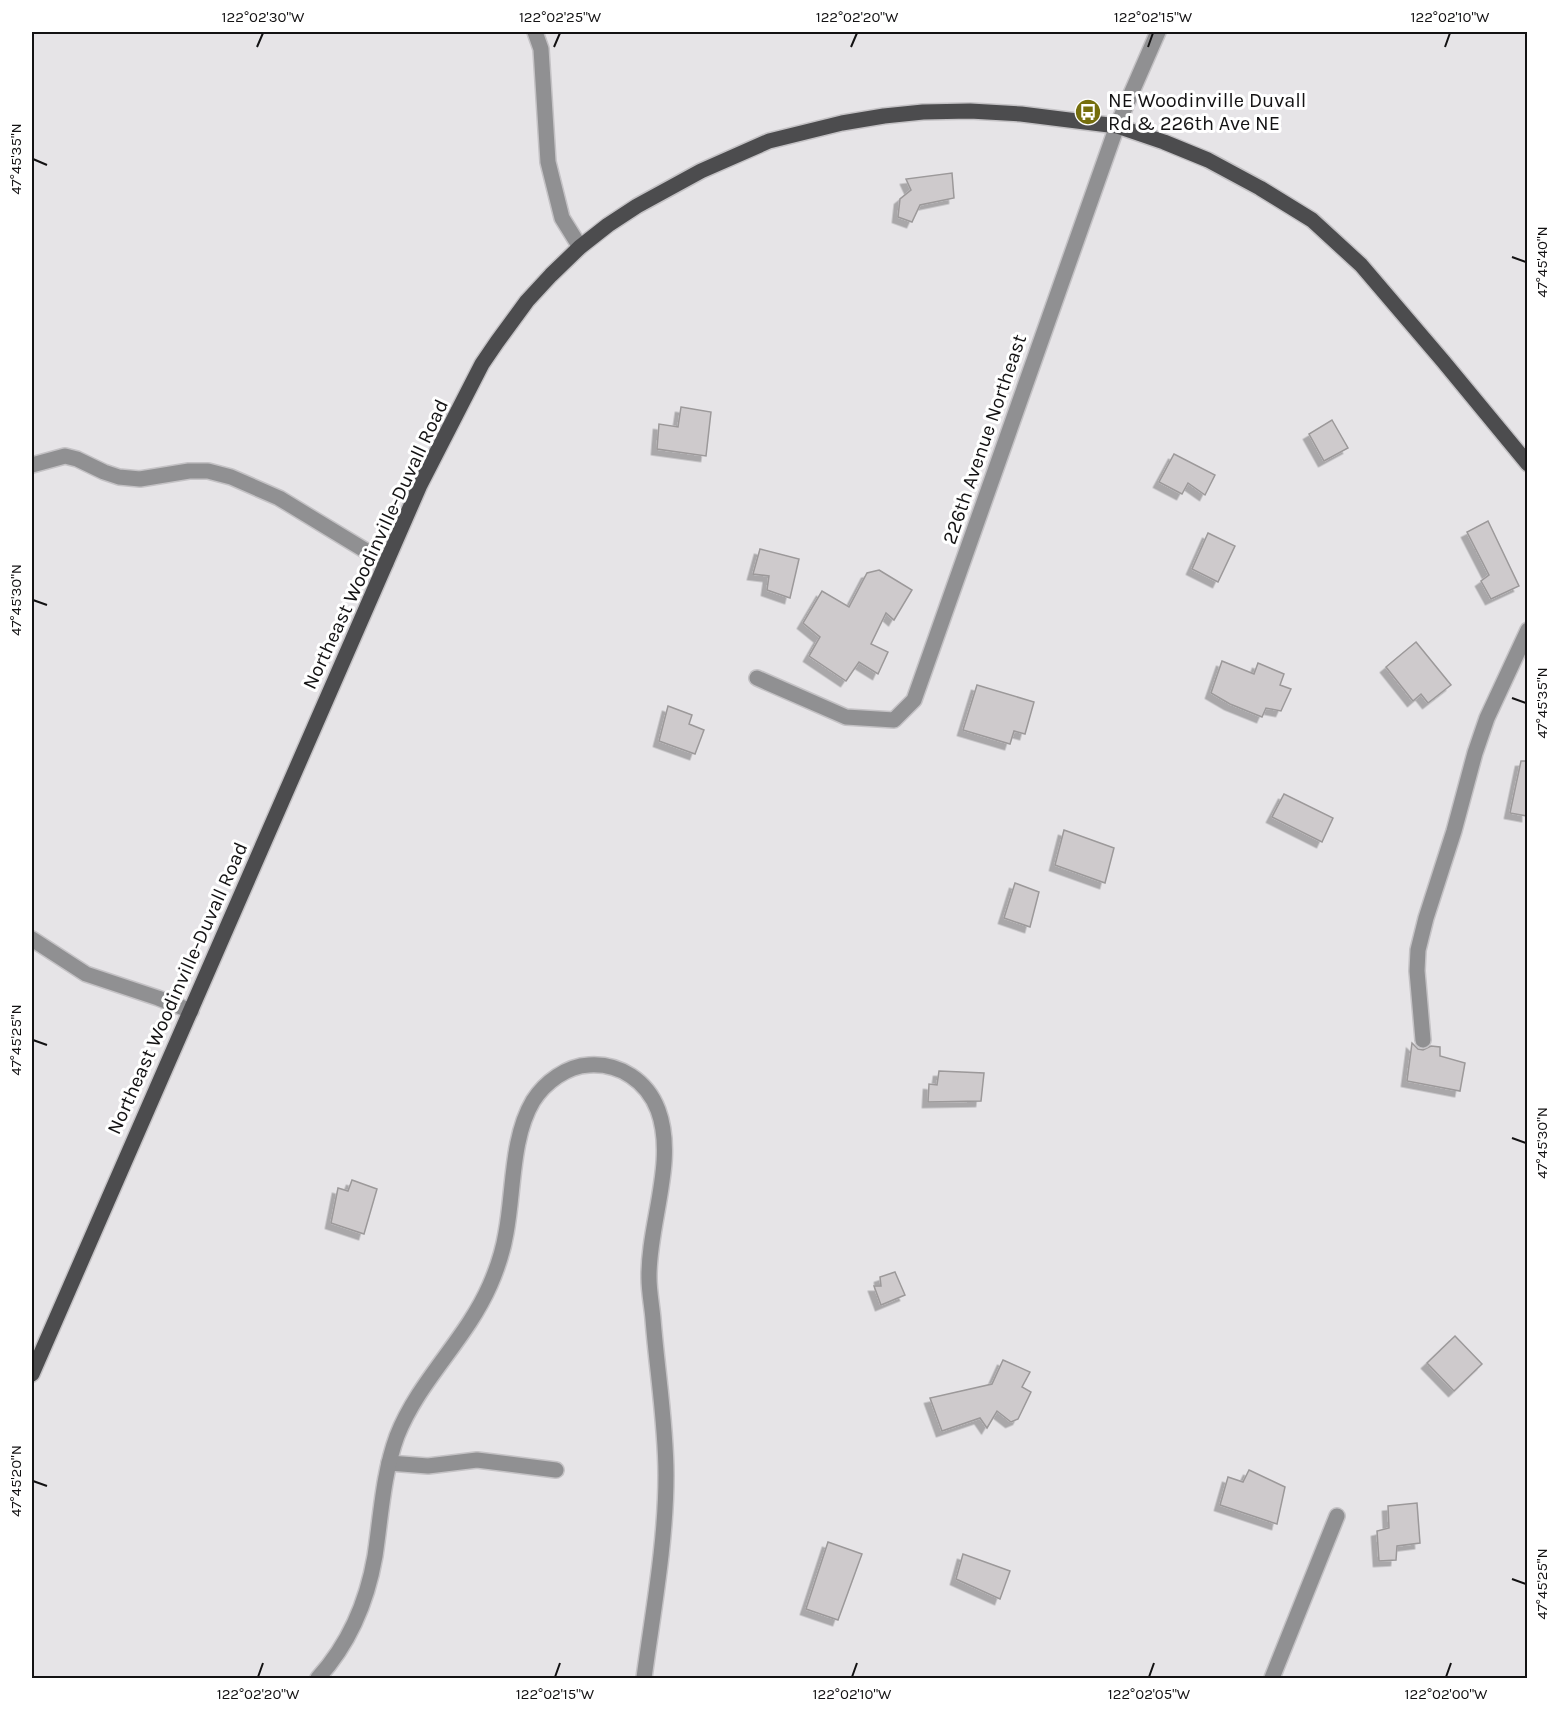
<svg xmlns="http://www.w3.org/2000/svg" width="1559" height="1710" viewBox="0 0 1559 1710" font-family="Karla,sans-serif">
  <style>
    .building { fill: #cecacc; stroke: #9c999a; stroke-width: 1.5; filter: url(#shadow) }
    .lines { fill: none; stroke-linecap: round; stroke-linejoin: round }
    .minor-casing { stroke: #c4c2c5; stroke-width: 18 }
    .major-casing { stroke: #c4c2c5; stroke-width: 18 }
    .minor { stroke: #909092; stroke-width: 15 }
    .major { stroke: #4c4c4e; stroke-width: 15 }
    .ticks { fill: none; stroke: #131213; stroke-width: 2 }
    .labels { text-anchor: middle; stroke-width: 6; stroke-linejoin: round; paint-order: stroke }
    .poi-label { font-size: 20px; fill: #131213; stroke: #fff; text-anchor: start }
    .street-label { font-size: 20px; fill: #131213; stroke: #fff }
    .neatline { fill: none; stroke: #131213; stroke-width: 2 }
    .ticks-label { font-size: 15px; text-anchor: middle; fill: #131213 }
  </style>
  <defs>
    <filter id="shadow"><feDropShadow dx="-5.5" dy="5.5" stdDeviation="0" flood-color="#0004"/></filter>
  </defs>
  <rect width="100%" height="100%" fill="#e6e4e7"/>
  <g class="building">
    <path d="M952 173 954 198 920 205 912 222 898 217 900 199 911 190 906 179Z"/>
    <path d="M681 407 711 412 706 456 657 449 659 424 678 427Z"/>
    <path d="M1332 420 1348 448 1324 461 1309 434Z"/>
    <path d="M1174 454 1215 475 1205 495 1188 483 1182 494 1159 482Z"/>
    <path d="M1488 521 1519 586 1491 599 1481 581 1489 575 1467 532Z"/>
    <path d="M1208 533 1235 546 1218 582 1192 569Z"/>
    <path d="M760 549 799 559 790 598 767 590 769 576 753 574Z"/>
    <path d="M879 570 912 590 894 620 886 613 871 644 888 652 878 674 859 662 846 681 809 656 820 637 803 623 822 591 849 607 867 573Z"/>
    <path d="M1416 642 1451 685 1428 703 1421 694 1413 701 1386 667Z"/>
    <path d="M1222 661 1254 674 1258 663 1284 674 1280 685 1291 689 1281 711 1266 708 1262 717 1230 704 1211 693Z"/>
    <path d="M977 685 1034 702 1025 734 1014 731 1010 744 963 730Z"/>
    <path d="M668 706 692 715 689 724 704 730 695 754 659 741Z"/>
    <path d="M1521 761H1527V816L1510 813Z"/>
    <path d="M1284 794 1333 818 1322 842 1272 817Z"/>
    <path d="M1064 830 1114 848 1105 883 1055 865Z"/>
    <path d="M1015 883 1039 892 1030 927 1004 918Z"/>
    <path d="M1412 1043 1418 1049 1423 1050 1431 1046 1440 1047V1056L1465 1063 1460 1091 1407 1081Z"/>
    <path d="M939 1071 984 1073 981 1101 928 1102 929 1084 937 1085Z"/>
    <path d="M352 1180 377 1189 364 1234 331 1223 338 1188 348 1191Z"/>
    <path d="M895 1272 905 1295 881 1305 874 1286H881L880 1277Z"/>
    <path d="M1455 1336 1482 1364 1454 1391 1427 1363Z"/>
    <path d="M1003 1360 1030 1372 1022 1387 1031 1392 1018 1419 1011 1422 997 1411 987 1428 980 1418 942 1431 930 1398 992 1384Z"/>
    <path d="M1249 1470 1285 1487 1277 1524 1220 1505 1228 1477 1243 1482Z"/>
    <path d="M1417 1503 1420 1543 1397 1546 1396 1560 1379 1561 1377 1531 1389 1528 1388 1506Z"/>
    <path d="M828 1542 862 1554 838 1620 806 1609Z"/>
    <path d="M963 1554 1010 1571 1000 1599 956 1579Z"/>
  </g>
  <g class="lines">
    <g class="minor-casing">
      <g id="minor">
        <path d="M535 32 541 49 548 162 562 218 580 247"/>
        <path d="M32 465 65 456 77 459 104 472 119 477 140 479 189 471H208L231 477 279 498 386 563"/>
        <path d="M757 678 846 717 894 720 914 700 1117 126 1158 32"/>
        <path d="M32 939 86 974 158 998 191 1011"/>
        <path d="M1423 1040 1417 971 1418 950 1426 918 1454 831 1475 753 1487 718 1528 630"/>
        <path d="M389 1463 428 1466 477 1460 556 1470"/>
        <path d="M318 1678C349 1644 367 1602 375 1556 381 1516 383 1474 397 1436 419 1380 466 1340 490 1285 497 1269 503 1251 506 1233 514 1191 511 1138 533 1101 545 1082 567 1066 589 1065 620 1063 647 1081 658 1110 677 1161 648 1224 649 1278 649 1292 652 1306 653 1319 657 1371 666 1423 666 1475 666 1543 653 1611 644 1678"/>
        <path d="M1272 1678 1337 1516"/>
      </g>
    </g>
    <g class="major-casing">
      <path id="major" d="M32 1374 420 485 482 364 497 342 527 301 551 275 580 247 608 225 637 206 701 171 769 141 842 123 884 116 923 112 970 111 1021 114 1117 126 1164 142 1208 160 1260 188 1312 220 1361 265 1443 361 1528 464"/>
    </g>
    <use href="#minor" class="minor"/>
    <use href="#major" class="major"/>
  </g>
  <path class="ticks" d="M257 47 263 33M554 47 560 33M851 47 857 33M1148 47 1153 33M1445 47 1450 33M33 159 47 165M1512 257 1526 262M33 600 47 605M1512 698 1526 703M33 1040 47 1045M1512 1138 1526 1143M33 1481 47 1486M1512 1579 1526 1584M258 1677 263 1663M555 1677 560 1663M852 1677 857 1663M1149 1677 1154 1663M1446 1677 1451 1663"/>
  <defs>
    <g id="bus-disc" transform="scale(1.35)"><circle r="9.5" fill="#756e0d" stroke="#fff"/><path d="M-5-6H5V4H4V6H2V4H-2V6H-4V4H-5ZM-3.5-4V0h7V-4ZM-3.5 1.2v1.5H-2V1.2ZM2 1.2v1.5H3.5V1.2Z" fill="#fff"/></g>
  </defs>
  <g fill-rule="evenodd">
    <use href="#bus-disc" x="1088" y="112"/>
  </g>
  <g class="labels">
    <g class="poi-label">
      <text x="1108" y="107">NE Woodinville Duvall<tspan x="1108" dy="23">Rd &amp; 226th Ave NE</tspan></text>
    </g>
    <g class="street-label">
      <text transform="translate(984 439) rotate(-71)" y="7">226th Avenue Northeast</text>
      <text transform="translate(375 544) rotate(-65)" y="7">Northeast Woodinville-Duvall Road</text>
      <text transform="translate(177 988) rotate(-66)" y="7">Northeast Woodinville-Duvall Road</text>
    </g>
  </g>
  <rect width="1559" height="1710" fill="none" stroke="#ffffff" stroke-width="66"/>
  <rect x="33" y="33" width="1493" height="1644" class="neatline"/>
  <g class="ticks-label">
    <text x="263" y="22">122°02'30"W</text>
    <text x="560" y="22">122°02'25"W</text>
    <text x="857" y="22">122°02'20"W</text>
    <text x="1153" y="22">122°02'15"W</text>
    <text x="1450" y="22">122°02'10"W</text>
    <text transform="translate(16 159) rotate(-90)" y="5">47°45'35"N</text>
    <text transform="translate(1542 262) rotate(-90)" y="5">47°45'40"N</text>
    <text transform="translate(16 600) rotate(-90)" y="5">47°45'30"N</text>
    <text transform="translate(1542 703) rotate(-90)" y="5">47°45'35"N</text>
    <text transform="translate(16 1040) rotate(-90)" y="5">47°45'25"N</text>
    <text transform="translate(1542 1143) rotate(-90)" y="5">47°45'30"N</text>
    <text transform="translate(16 1481) rotate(-90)" y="5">47°45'20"N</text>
    <text transform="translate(1542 1584) rotate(-90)" y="5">47°45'25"N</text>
    <text x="258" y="1699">122°02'20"W</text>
    <text x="555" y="1699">122°02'15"W</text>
    <text x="852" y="1699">122°02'10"W</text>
    <text x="1149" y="1699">122°02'05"W</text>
    <text x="1446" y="1699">122°02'00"W</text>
  </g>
</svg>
